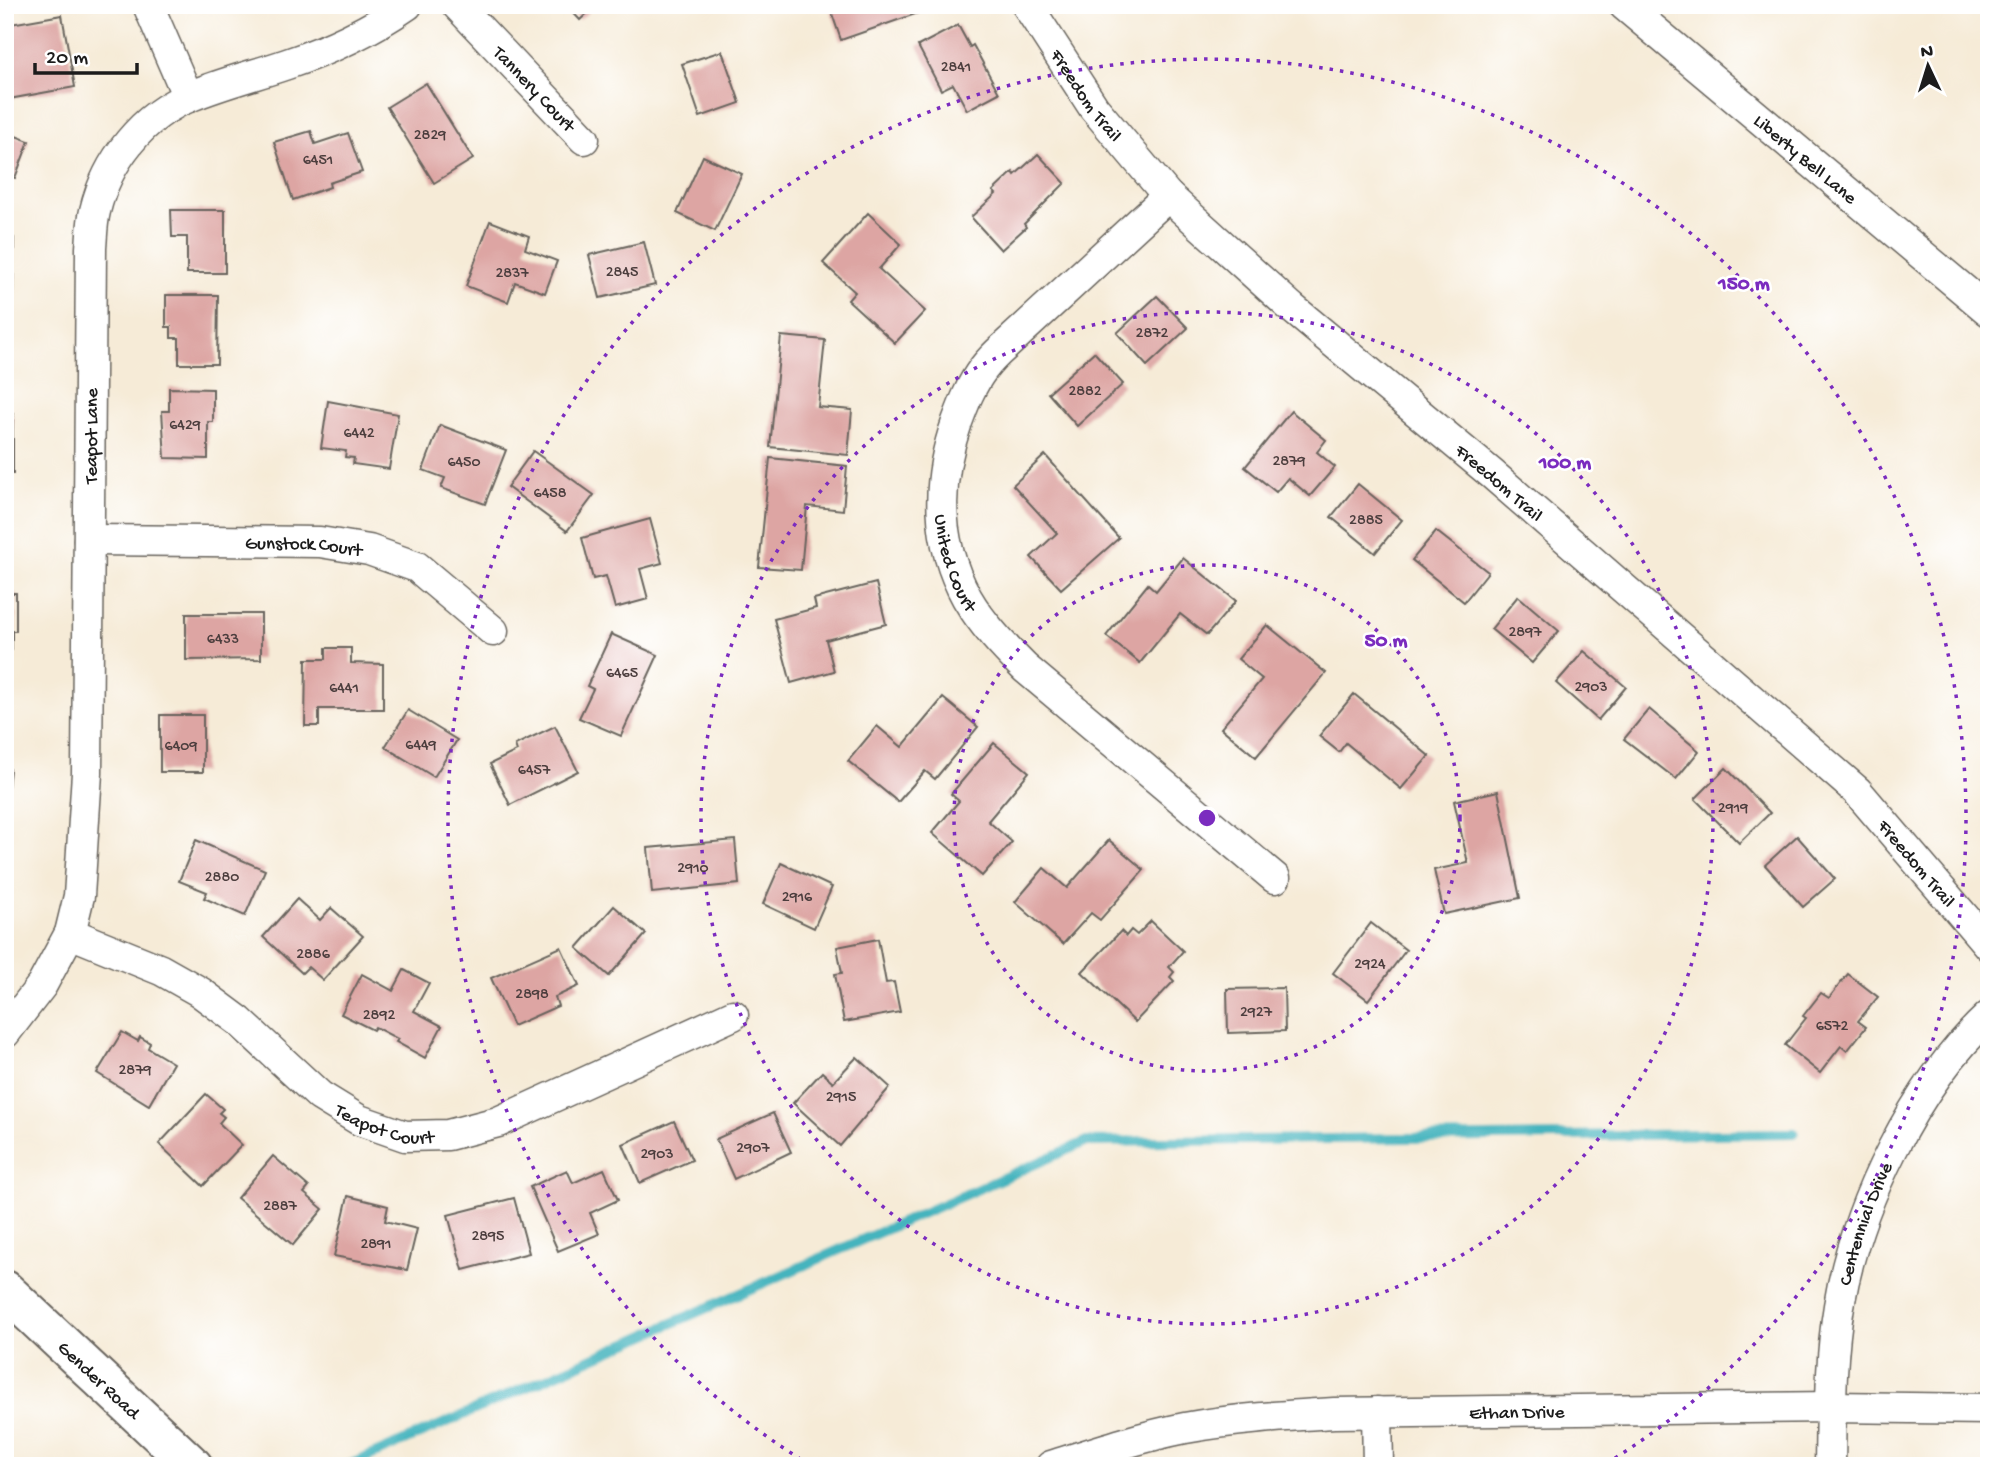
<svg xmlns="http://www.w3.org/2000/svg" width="1994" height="1471" viewBox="0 0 1994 1471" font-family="'Gochi Hand',sans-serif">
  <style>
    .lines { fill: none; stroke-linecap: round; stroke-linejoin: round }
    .stream { stroke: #45b4be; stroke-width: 10 }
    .building { fill: #dda5a3 }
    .minor-casing { stroke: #68645d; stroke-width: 33 }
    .primary-casing { stroke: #68645d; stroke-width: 42 }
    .minor { stroke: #fff; stroke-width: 30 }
    .primary { stroke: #fff; stroke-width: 38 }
    .ring { fill: none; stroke: #7b2cbf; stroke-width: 3.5; stroke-dasharray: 3.5 7 }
    .labels { text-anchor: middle; stroke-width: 5; stroke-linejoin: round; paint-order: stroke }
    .number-label { font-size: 16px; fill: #4c3e3e }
    .street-label { font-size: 19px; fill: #1c1c1c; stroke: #fff }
    .centre { fill: #7b2cbf; stroke: #fff; stroke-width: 3.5 }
    .ring-label { font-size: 21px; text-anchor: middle; font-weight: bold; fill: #7b2cbf; stroke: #fff; stroke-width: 5; stroke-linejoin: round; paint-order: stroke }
  </style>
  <rect width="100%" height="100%" fill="#fff"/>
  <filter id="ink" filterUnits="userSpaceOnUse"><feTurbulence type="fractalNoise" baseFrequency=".0143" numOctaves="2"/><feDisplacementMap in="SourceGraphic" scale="14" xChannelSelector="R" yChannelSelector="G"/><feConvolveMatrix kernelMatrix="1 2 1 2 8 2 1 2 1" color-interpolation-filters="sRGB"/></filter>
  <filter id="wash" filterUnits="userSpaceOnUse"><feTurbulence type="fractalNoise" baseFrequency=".00686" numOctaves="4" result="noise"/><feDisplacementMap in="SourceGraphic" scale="28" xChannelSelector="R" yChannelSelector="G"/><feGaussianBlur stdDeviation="1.57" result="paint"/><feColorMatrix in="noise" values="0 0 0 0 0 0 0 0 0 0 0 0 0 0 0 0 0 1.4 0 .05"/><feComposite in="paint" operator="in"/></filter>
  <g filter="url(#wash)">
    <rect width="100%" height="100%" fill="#f6ebd7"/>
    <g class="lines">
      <path class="stream" d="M347 1466 1085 1142 1794 1133"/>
    </g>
    <g id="blocks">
      <g class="building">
        <path d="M566 5H596L580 20Z"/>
        <path d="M829 5H938V6L841 40Z"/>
        <path d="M62 15 75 87 9 99 5 81V25Z"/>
        <path d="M958 25 970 47 973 45 999 93 967 110 953 84 941 90 918 46Z"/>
        <path d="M722 51 740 103 700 117 682 64Z"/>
        <path d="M426 83 473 159 434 183 387 107Z"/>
        <path d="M311 131 315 144 348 133 362 172 329 183 330 187 293 200 274 142Z"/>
        <path d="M5 132 29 141 15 178 5 174Z"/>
        <path d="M1038 154 1065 183 1024 224 1026 227 1001 250 971 217 996 194 993 191 1013 172 1015 175Z"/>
        <path d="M703 156 742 174 715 231 677 213Z"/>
        <path d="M171 210H225V273H187V237H172Z"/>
        <path d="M868 213 901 244 879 269 925 311 895 343 848 300 855 292 823 263Z"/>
        <path d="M490 221 529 236 525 249 557 261 545 293 515 282 508 302 466 286Z"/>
        <path d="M5 238H14L13 297H5Z"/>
        <path d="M644 242 655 285 600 298 589 255Z"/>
        <path d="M166 295H218L217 364H179V338H171V327H166Z"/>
        <path d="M1157 296 1188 328 1147 366 1117 333Z"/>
        <path d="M5 314H11L8 387H5Z"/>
        <path d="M781 336 825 340 818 407 852 410 848 455 770 447Z"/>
        <path d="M1094 352 1123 384 1077 426 1048 393Z"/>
        <path d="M169 388 213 389V422H208V459L165 458 162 411H169Z"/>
        <path d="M328 401 398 414 389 469 353 464 354 458 345 457 346 451 321 448Z"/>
        <path d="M1291 411 1326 440 1317 452 1335 467 1310 496 1288 478 1276 492 1245 467Z"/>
        <rect x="5" y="414" width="8" height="60"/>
        <path d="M440 425 506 450 485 504 441 488 445 478 423 470Z"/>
        <path d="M533 451 594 495 567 531 507 487Z"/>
        <path d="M1045 455 1119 538 1061 589 1031 557 1057 533 1013 485Z"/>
        <path d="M770 458 847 466 843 510 807 506 801 570 759 567Z"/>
        <path d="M1358 484 1402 520 1375 553 1331 517Z"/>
        <path d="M650 519 662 563 640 569 648 599 615 608 606 576 593 579 582 538Z"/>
        <path d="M1436 531 1488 572 1464 602 1412 560Z"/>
        <path d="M1183 558 1236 601 1207 635 1180 614 1140 663 1106 636 1148 584 1156 591Z"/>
        <path d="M876 583 886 624 826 640 834 671 791 683 774 619 816 608 814 599Z"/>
        <path d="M5 593H16V631H12V650H5Z"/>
        <path d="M1518 596 1559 631 1532 663 1491 629Z"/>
        <path d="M186 614H261V659L186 660Z"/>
        <path d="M1267 625 1326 673 1256 757 1221 728 1262 679 1238 659Z"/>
        <path d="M611 634 658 655 621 736 579 718 593 689 587 686Z"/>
        <path d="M326 648H351V663L383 664V709H319V726H305L306 659H326Z"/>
        <path d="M1584 651 1626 687 1598 720 1556 683Z"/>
        <rect x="5" y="669" width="5" height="37"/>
        <path d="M1354 694 1429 756 1401 789 1346 743 1339 752 1319 736Z"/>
        <path d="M943 698 978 727 935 779 925 771 898 802 848 761 877 726 902 747Z"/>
        <path d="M1649 709 1699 751 1676 779 1624 739Z"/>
        <path d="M408 710 457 740 434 777 385 747Z"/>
        <rect x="160" y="715" width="43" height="57"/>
        <path d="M555 726 578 771 510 805 490 764 517 751 515 745Z"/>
        <path d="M994 743 1029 772 988 821 1012 842 982 876 932 833 959 801 951 794Z"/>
        <path d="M5 768 10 769 7 797H5Z"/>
        <path d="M1726 768 1770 813 1739 843 1695 799Z"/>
        <path d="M1498 791 1520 898 1444 914 1434 870 1468 863 1454 801Z"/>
        <path d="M1797 836 1835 879 1803 907 1765 865Z"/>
        <path d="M196 840 265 870 245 916 204 898 207 892 179 881Z"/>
        <path d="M735 840 739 884 652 893 648 848Z"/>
        <path d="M1109 840 1144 870 1100 920 1091 913 1063 944 1015 902 1044 868 1067 888Z"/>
        <path d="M781 863 832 887 814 928 763 904Z"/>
        <path d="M297 899 320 920 331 908 363 936 323 980 308 967 302 973 263 937Z"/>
        <path d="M614 906 646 934 609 976 577 948Z"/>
        <path d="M1151 921 1183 951 1169 967 1174 972 1170 977 1174 981 1135 1022 1082 972 1121 931 1126 936 1131 930 1137 935Z"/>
        <path d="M1371 923 1406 950 1368 1000 1333 973Z"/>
        <path d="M878 939 886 983 894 982 900 1012 844 1022 835 974 842 973 837 947Z"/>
        <path d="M561 947 579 986 555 997 558 1006 513 1026 491 978Z"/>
        <path d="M404 970 429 983 414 1011 442 1026 425 1058 396 1042 398 1039 375 1027 373 1030 341 1014 362 974 393 991Z"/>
        <path d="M1848 974 1878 997 1858 1021 1866 1027 1847 1051 1841 1046 1820 1073 1785 1045 1806 1018 1803 1016 1821 993 1829 998Z"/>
        <path d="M1284 988 1285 1031 1228 1033 1227 989Z"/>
        <path d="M122 1032 138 1041 140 1037 150 1043 148 1048 173 1063 149 1105 97 1073Z"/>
        <path d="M857 1057 890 1087 840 1146 793 1103 822 1072 833 1082Z"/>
        <path d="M206 1094 223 1109 219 1113 224 1117 219 1123 242 1145 203 1186 159 1144Z"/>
        <path d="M773 1113 791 1152 734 1179 716 1139Z"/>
        <path d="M674 1121 692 1160 640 1183 623 1144Z"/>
        <path d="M273 1156 309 1187 304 1193 323 1209 293 1245 237 1198Z"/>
        <path d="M604 1169 618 1200 590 1213 599 1234 558 1251 530 1187 567 1170 573 1183Z"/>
        <path d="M348 1196 388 1206 385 1221 417 1229 407 1270 334 1256Z"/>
        <path d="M514 1198 529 1253 463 1270 448 1215Z"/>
      </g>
    </g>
  </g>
  <g filter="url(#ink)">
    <use href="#blocks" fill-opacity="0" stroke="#68645d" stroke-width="2"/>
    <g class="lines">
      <g class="minor-casing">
        <g id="minor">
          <path d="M148 5 188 97"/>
          <path id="s1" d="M457 5 584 139"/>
          <path id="s2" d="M1027 5 1094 108 1168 196 1292 308 1492 474 1857 791 1989 946"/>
          <path id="s3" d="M1624 5 1989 311"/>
          <path id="s4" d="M1168 196 1005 346C997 353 989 361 983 369 971 385 964 403 957 422 936 481 936 542 967 598 982 624 1004 647 1025 668L1275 878"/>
          <path id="s5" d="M89 540 320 542 369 550 417 567 493 631"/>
          <path id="s6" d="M70 933 161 970 200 992 239 1021 320 1096 359 1120 405 1136 448 1135 498 1122 733 1015"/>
          <path id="s7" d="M5 1033 42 985 70 933 79 896 87 773 91 248C92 236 92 223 95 211 107 161 143 115 191 96 222 83 255 75 287 64 329 50 371 30 407 5"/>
          <path d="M1377 1412 1378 1466"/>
          <path id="s8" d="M1051 1466C1095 1452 1140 1437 1185 1428 1234 1419 1284 1416 1334 1413L1831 1407 1989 1409"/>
          <path id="s9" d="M1830 1466C1831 1412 1830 1359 1839 1306 1855 1207 1915 1084 1989 1016"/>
        </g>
      </g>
      <g class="primary-casing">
        <g id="primary">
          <path id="s10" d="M5 1290 193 1466"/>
        </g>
      </g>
      <use href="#minor" class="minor"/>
      <use href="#primary" class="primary"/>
    </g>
  </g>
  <g class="ring">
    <circle cx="1207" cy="818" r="253"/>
    <circle cx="1207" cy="818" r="506"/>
    <path d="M810 1465A759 759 0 1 1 1604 1465"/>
  </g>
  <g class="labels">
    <g class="number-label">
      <text x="956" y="71">2841</text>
      <text x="430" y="139">2829</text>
      <text x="318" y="164">6451</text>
      <text x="622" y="276">2845</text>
      <text x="512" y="277">2837</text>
      <text x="1152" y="337">2872</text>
      <text x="1085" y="395">2882</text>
      <text x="185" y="429">6429</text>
      <text x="359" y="437">6442</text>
      <text x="1289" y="465">2879</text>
      <text x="464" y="466">6450</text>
      <text x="550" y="497">6458</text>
      <text x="1366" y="524">2885</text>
      <text x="1525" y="636">2897</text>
      <text x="223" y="643">6433</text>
      <text x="622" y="677">6465</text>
      <text x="1591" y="691">2903</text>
      <text x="344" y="692">6441</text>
      <text x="421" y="749">6449</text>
      <text x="181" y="750">6409</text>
      <text x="534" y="774">6457</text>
      <text x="1733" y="812">2919</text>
      <text x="693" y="872">2910</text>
      <text x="222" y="881">2880</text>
      <text x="797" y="901">2916</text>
      <text x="313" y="958">2886</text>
      <text x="1370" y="968">2924</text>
      <text x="532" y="998">2898</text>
      <text x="1256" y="1016">2927</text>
      <text x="379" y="1019">2892</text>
      <text x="1832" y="1030">6572</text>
      <text x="135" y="1074">2879</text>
      <text x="841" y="1101">2915</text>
      <text x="753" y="1152">2907</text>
      <text x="657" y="1158">2903</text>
      <text x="280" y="1210">2887</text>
      <text x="488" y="1240">2895</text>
      <text x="376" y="1248">2891</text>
    </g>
    <g class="street-label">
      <text dy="7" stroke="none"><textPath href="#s1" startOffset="114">Tannery Court</textPath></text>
      <text dy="7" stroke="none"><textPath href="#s2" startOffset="108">Freedom Trail</textPath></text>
      <text dy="7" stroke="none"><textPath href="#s3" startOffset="238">Liberty Bell Lane</textPath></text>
      <text dy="7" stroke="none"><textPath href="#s7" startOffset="618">Teapot Lane</textPath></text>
      <text dy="7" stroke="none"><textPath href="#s2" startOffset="676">Freedom Trail</textPath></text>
      <text dy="7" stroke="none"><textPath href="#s5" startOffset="215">Gunstock Court</textPath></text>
      <text dy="7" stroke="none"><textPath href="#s4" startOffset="457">United Court</textPath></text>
      <text dy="7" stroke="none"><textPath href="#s2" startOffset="1242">Freedom Trail</textPath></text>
      <text dy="7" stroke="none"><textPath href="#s6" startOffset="374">Teapot Court</textPath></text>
      <text dy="7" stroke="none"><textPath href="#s9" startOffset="247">Centennial Drive</textPath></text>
      <text dy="7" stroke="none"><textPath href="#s10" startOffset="130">Gender Road</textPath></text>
      <text dy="7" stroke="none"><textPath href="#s8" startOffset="472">Ethan Drive</textPath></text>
    </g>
  </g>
  <circle cx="1207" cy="818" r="10" class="centre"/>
  <g class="ring-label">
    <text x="1744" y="289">150 m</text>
    <text x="1565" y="468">100 m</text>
    <text x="1386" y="646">50 m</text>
  </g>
  <rect width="1994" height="1471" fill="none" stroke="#fff" stroke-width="28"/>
  <g transform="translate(1928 66) rotate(356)" stroke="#ffffff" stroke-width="5" paint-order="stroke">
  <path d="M0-5L12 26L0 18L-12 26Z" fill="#1c1c1c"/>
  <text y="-10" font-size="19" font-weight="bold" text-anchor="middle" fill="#1c1c1c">N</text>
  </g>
  <path d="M35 63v10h102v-10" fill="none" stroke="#1c1c1c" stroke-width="3.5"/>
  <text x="46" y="63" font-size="21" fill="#1c1c1c" stroke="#ffffff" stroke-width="5" paint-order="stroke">20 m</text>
</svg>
